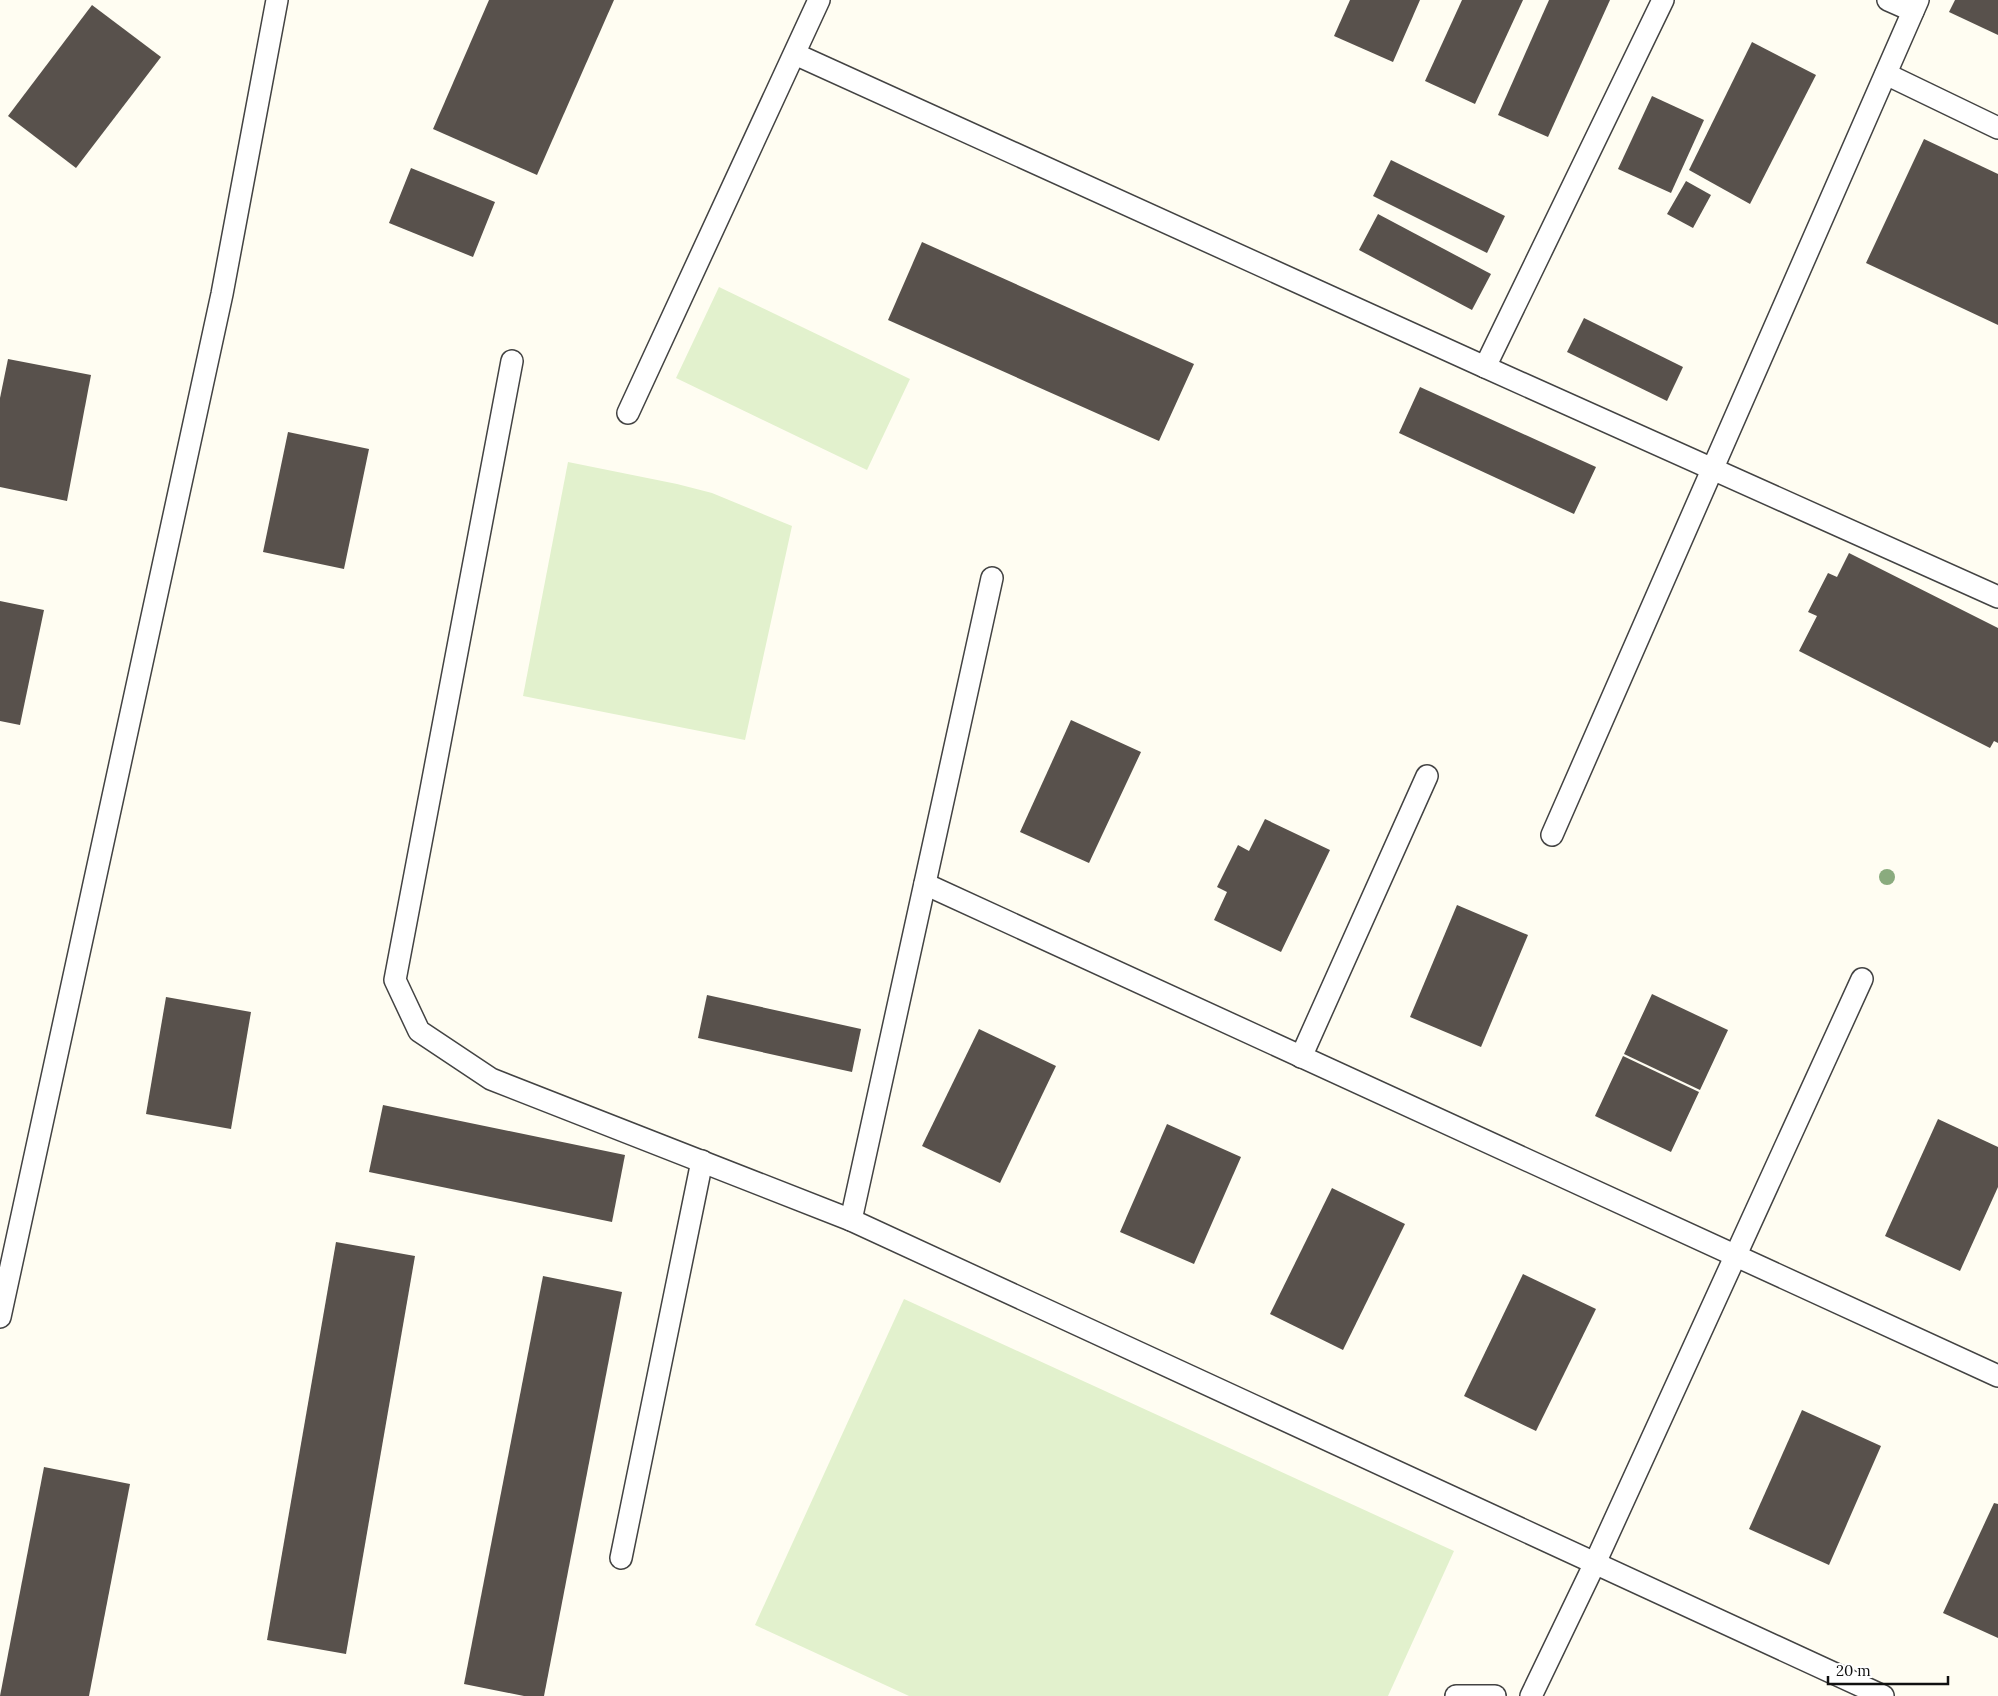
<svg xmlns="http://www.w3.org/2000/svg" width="1998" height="1696" viewBox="0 0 1998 1696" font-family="Lora,serif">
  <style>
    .pitch { fill: #e2f1cd }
    .building { fill: #58514c }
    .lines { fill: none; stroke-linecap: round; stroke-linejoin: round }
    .service-casing { stroke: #434343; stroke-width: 24 }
    .service { stroke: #fff; stroke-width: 21 }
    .tree { fill: #8aab7e }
  </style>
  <rect width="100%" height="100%" fill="#fffdf2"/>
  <g class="pitch">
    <path d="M719 287 910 379 867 470 676 378Z"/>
    <path d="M568 462 677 484 712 493 792 526 745 740 523 696Z"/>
    <path d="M904 1299 1454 1551 1388 1696H909L755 1625Z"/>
  </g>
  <g class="building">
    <path d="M489 0H614L537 175 433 129Z"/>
    <path d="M1350 0H1420L1393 62 1334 36Z"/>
    <path d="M1462 0H1523L1475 104 1425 81Z"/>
    <path d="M1549 0H1610L1548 137 1498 115Z"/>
    <path d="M1955 0H1998V35L1949 12Z"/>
    <path d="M92 5 161 57 76 168 8 116Z"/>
    <path d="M1752 42 1816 75 1750 204 1689 170Z"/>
    <path d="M1652 96 1704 120 1671 193 1618 169Z"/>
    <path d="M1924 139 1998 174V325L1866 263Z"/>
    <path d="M1391 160 1505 216 1487 253 1373 196Z"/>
    <path d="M411 168 495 202 473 257 389 223Z"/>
    <path d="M1686 181 1711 195 1693 228 1667 214Z"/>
    <path d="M1378 214 1491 274 1472 310 1359 250Z"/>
    <path d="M922 242 1194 364 1159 441 888 320Z"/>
    <path d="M1584 318 1683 367 1667 401 1567 352Z"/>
    <path d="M8 359 91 375 67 501 0 487V398Z"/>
    <path d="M1420 387 1596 467 1574 514 1399 433Z"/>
    <path d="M288 432 369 449 344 569 263 552Z"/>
    <path d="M1849 553 1998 628V743L1994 741 1990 748 1799 651 1817 616 1808 612 1828 573 1837 577Z"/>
    <path d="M0 601 44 610 20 725 0 721Z"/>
    <path d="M1071 720 1141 752 1089 863 1020 832Z"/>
    <path d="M1265 819 1330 850 1281 952 1214 920 1227 892 1217 887 1238 845 1249 851Z"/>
    <path d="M1457 905 1528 935 1481 1047 1410 1017Z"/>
    <path d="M1652 994 1728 1030 1700 1090 1624 1054Z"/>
    <path d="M707 995 861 1029 852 1072 698 1038Z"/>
    <path d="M166 997 251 1012 231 1129 146 1114Z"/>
    <path d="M979 1029 1056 1066 1000 1183 922 1146Z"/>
    <path d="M1623 1056 1699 1092 1671 1152 1595 1116Z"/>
    <path d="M383 1105 625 1155 612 1222 369 1172Z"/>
    <path d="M1938 1119 1998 1147V1187L1960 1271 1885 1236Z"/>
    <path d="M1167 1124 1241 1157 1194 1264 1120 1232Z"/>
    <path d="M1332 1188 1405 1224 1343 1350 1270 1314Z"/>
    <path d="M336 1242 415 1256 346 1654 267 1640Z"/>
    <path d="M1523 1274 1596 1309 1536 1431 1464 1396Z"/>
    <path d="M543 1276 622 1292 544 1696H524L464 1684Z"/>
    <path d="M1802 1410 1881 1446 1829 1565 1749 1529Z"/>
    <path d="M44 1467 130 1484 89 1696H0Z"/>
    <path d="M1994 1503 1998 1504V1638L1943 1613Z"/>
  </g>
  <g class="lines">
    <g class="service-casing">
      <g id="service">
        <path d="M1888 0 1913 11"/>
        <path d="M795 54 1485 367 1998 597"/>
        <path d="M1886 74 1998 128"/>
        <path d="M512 361 395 980 419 1031 491 1079 851 1220 1883 1696"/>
        <path d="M1485 367 1663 0"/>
        <path d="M628 413 819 0"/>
        <path d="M1552 835 1918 0"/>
        <path d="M925 884 1998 1376"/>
        <path d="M1301 1057 1427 776"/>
        <path d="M851 1220 992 578"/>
        <path d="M0 1317 222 294 277 0"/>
        <path d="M621 1558 702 1161"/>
        <path d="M1456 1696H1495"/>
        <path d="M1531 1696 1595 1563 1862 979"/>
      </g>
    </g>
    <use href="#service" class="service"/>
  </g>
  <circle class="tree" cx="1887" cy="877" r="8"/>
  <path d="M1828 1676v8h120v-8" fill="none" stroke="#101010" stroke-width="2.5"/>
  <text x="1836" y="1676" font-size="15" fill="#101010" stroke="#ffffff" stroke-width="4" paint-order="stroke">20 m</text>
</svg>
